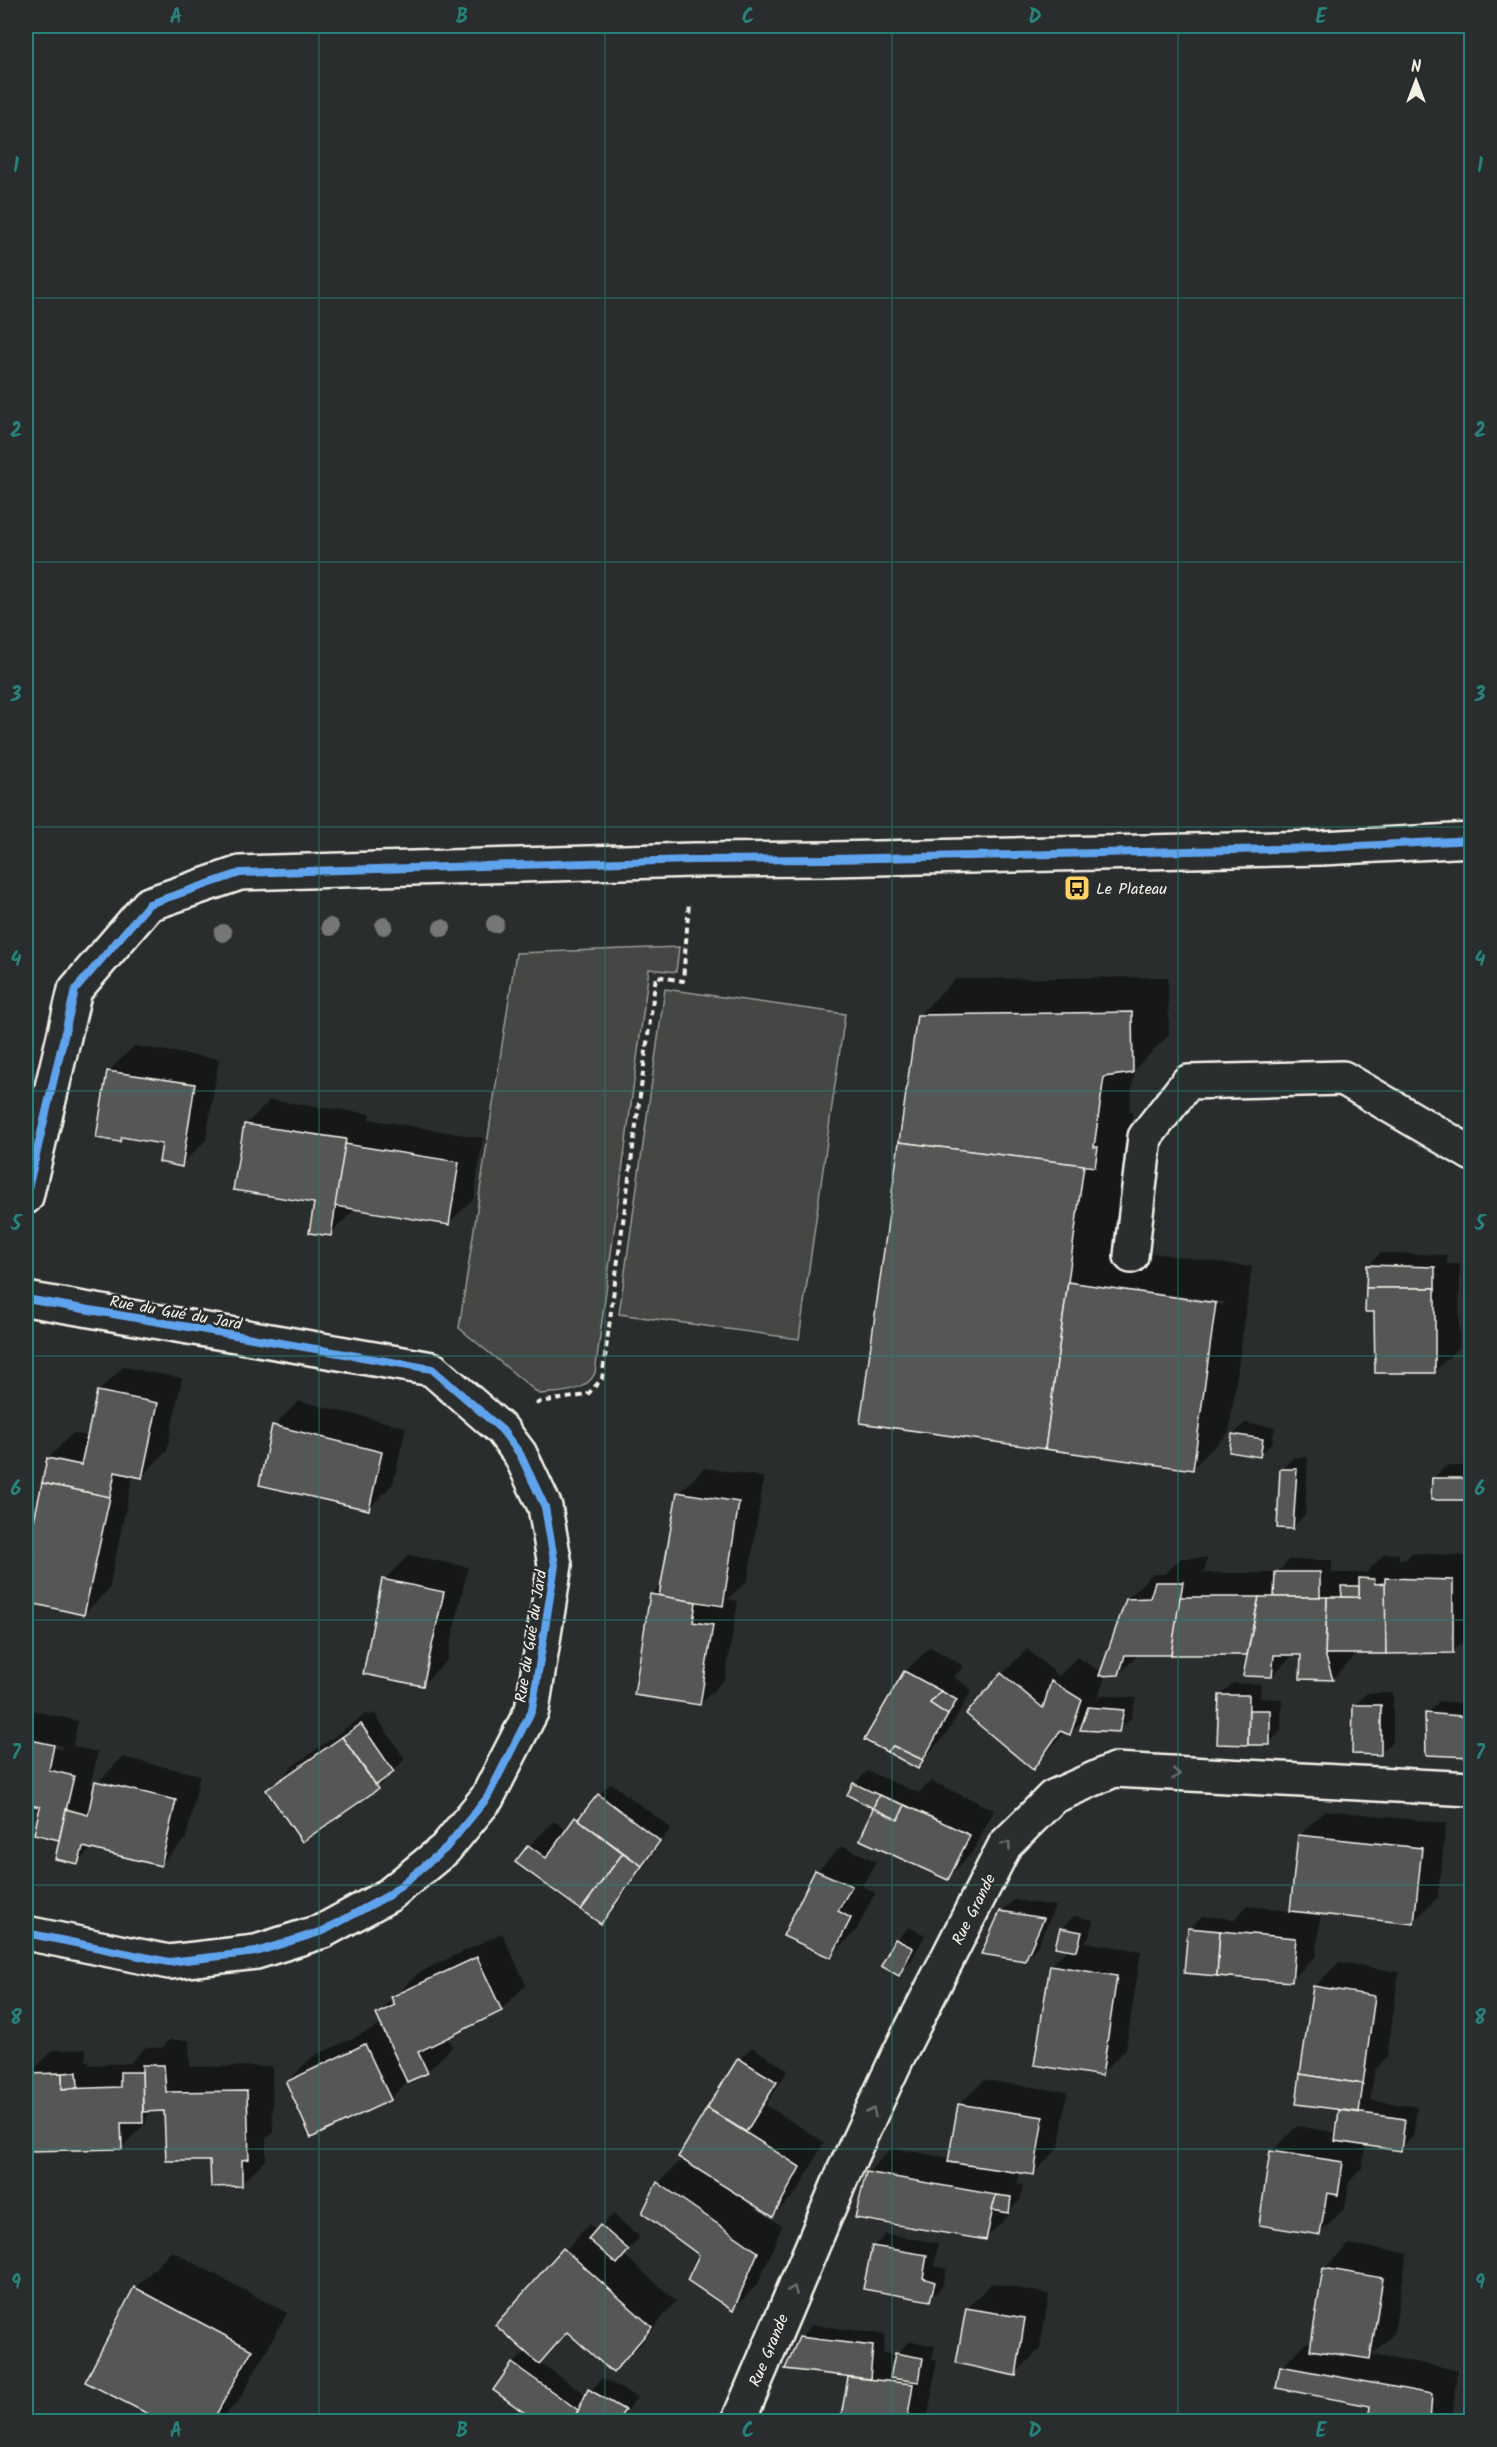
<svg xmlns="http://www.w3.org/2000/svg" width="1497" height="2447" viewBox="0 0 1497 2447" font-family="Kalam,sans-serif">
  <style>
    .green { fill: #444645; stroke: #9c9c96; stroke-width: 1.5 }
    .shadow { fill: #0007; fill-rule: evenodd }
    .building { fill: #555756; stroke: #f4f1e8; stroke-width: 1.5 }
    .lines { fill: none; stroke-linecap: round; stroke-linejoin: round }
    .minor-casing { stroke: #f4f1e8; stroke-width: 38 }
    .path { stroke: #f4f1e8; stroke-width: 4; stroke-dasharray: 6 4.5; stroke-linecap: butt }
    .minor { stroke: #2a2d2e; stroke-width: 33 }
    .cycleway-casing { stroke: #2a2d2e; stroke-width: 11 }
    .cycleway { stroke: #60a3ed; stroke-width: 8 }
    .tree { fill: #777875 }
    .oneway { stroke: #71726f }
    .grid { fill: none; stroke: #26827a; stroke-width: 1.5; stroke-opacity: 0.55 }
    .labels { text-anchor: middle; stroke-width: 5; stroke-linejoin: round; paint-order: stroke }
    .poi-label { font-size: 16px; fill: #f4f1e8; stroke: #2a2d2e; text-anchor: start }
    .street-label { font-size: 16px; fill: #f4f1e8; stroke: #2a2d2e }
    .neatline { fill: none; stroke: #26827a; stroke-width: 2 }
    .grid-label { font-size: 20px; text-anchor: middle; font-weight: bold; fill: #26827a }
  </style>
  <rect width="100%" height="100%" fill="#2a2d2e"/>
  <filter id="ink" filterUnits="userSpaceOnUse"><feTurbulence type="fractalNoise" baseFrequency=".0167" numOctaves="2"/><feDisplacementMap in="SourceGraphic" scale="12" xChannelSelector="R" yChannelSelector="G"/><feConvolveMatrix kernelMatrix="1 2 1 2 8 2 1 2 1" color-interpolation-filters="sRGB"/></filter>
  <g filter="url(#ink)">
    <g class="green">
      <path d="M679 947 676 972 649 969 595 1373C585 1394 559 1392 539 1394L459 1328 516 953Z"/>
      <path d="M665 989 845 1014 799 1339 619 1314Z"/>
    </g>
    <g class="shadow">
      <path d="M1168 977 1169 1035 1135 1069 1129 1111H1133L1131 1129 1128 1132 1112 1247 1252 1267 1229 1432 1192 1469 861 1421 918 1016 955 979ZM1106 1286 1224 1302 1223 1305 1106 1289Z"/>
      <path d="M134 1046 219 1059 206 1140 181 1165 164 1143 125 1136 120 1141 109 1071Z"/>
      <path d="M270 1100 370 1114 369 1119 483 1138 474 1198 449 1223 355 1209 330 1234 316 1202 245 1125Z"/>
      <path d="M1380 1253 1447 1255V1264H1460L1459 1347 1434 1372 1368 1266Z"/>
      <path d="M123 1367 182 1378 167 1451 142 1476 133 1474 109 1589 84 1614 37 1553 48 1458 73 1433 89 1437 98 1392Z"/>
      <path d="M299 1401 406 1427 393 1484 368 1509 274 1426Z"/>
      <path d="M1245 1423 1275 1427 1272 1443 1259 1455 1233 1435Z"/>
      <path d="M1294 1457H1308L1305 1515 1293 1527 1282 1469Z"/>
      <path d="M1446 1466H1472V1499L1433 1478Z"/>
      <path d="M704 1468 764 1477 748 1580 728 1599 738 1601 725 1679 700 1704 651 1595 663 1583 679 1493Z"/>
      <path d="M1385 1553 1399 1554V1560L1406 1559 1412 1553 1472 1556V1633L1453 1651 1358 1653 1333 1678 1302 1677V1654H1294L1272 1676 1249 1654H1139L1119 1674H1106L1097 1700 1102 1695 1136 1698 1131 1718 1118 1731 1086 1717 1070 1734 1065 1732 1033 1768 1002 1674 1027 1649 1059 1676 1077 1657 1102 1672 1127 1599 1152 1574H1165L1181 1558H1207L1204 1573H1277L1289 1560H1332V1573H1366Z"/>
      <path d="M409 1555 468 1567 447 1660 422 1685 384 1580Z"/>
      <path d="M930 1647 964 1666 954 1677 972 1690 947 1733 917 1767 905 1672Z"/>
      <path d="M1233 1683 1261 1684 1260 1698 1282 1699 1281 1731 1269 1743 1219 1742 1220 1695Z"/>
      <path d="M1367 1693H1393V1741L1380 1753 1355 1705Z"/>
      <path d="M1439 1701 1472 1704V1756L1427 1714Z"/>
      <path d="M26 1709 78 1721 73 1746 98 1752 91 1784 96 1785 122 1757 200 1775 186 1839 161 1864 92 1848 78 1862 61 1839 36 1833 42 1806 26 1802V1740L61 1749 62 1746 26 1737Z"/>
      <path d="M367 1713 369 1716 374 1713 405 1759 377 1788 302 1840 268 1791 293 1766Z"/>
      <path d="M867 1771 919 1793 931 1781 994 1810 972 1853 947 1878 875 1809 854 1784Z"/>
      <path d="M611 1783 671 1828 613 1910 600 1922 529 1846 554 1821 567 1831 576 1818Z"/>
      <path d="M1325 1810 1446 1823 1438 1897 1413 1922 1321 1912 1316 1956 1291 1981 1189 1929 1202 1916 1234 1919 1247 1906 1292 1911 1300 1835Z"/>
      <path d="M842 1846 876 1861 862 1886 875 1893 856 1931 831 1956 785 1935 817 1871Z"/>
      <path d="M1014 1900 1055 1906 1037 1947 1025 1960 1001 1912Z"/>
      <path d="M1074 1916 1093 1920 1089 1937 1085 1942 1141 1951 1126 2049 1101 2074 1051 1965 1069 1948 1061 1929Z"/>
      <path d="M909 1927 925 1935 911 1961 899 1974 896 1940Z"/>
      <path d="M502 1933 526 1985 501 2010 447 2036 452 2047 427 2072 410 2079 390 2099 287 2082 312 2057 383 2024 378 2014 418 1973Z"/>
      <path d="M1339 1962 1399 1972 1387 2057 1375 2070 1370 2100 1417 2107 1413 2137 1400 2149 1366 2144 1362 2168 1349 2182 1345 2208 1320 2233 1272 2151 1297 2126 1338 2133 1341 2109 1314 1987Z"/>
      <path d="M169 2040H189L190 2067 272 2066 273 2133 266 2139V2159L241 2184 212 2159 166 2109 154 2110 146 2118V2123L121 2148 28 2075 53 2050 86 2049V2061H89V2065L130 2063 146 2047 162 2048Z"/>
      <path d="M752 2047 788 2070 766 2105 824 2142 798 2191 773 2216 743 2196 741 2198 782 2226 758 2284 733 2309 658 2183 683 2158 680 2156 709 2108 740 2059Z"/>
      <path d="M984 2080 1067 2092 1059 2148 1034 2173 1020 2171 1017 2184 1023 2185 1021 2199 1012 2208 1011 2213 986 2238 867 2173 892 2148 950 2158 959 2105Z"/>
      <path d="M613 2214 640 2237 624 2255 676 2301 638 2347 613 2371 569 2331 539 2362 587 2395 602 2378 637 2397 619 2422H540L513 2364 526 2351 497 2325 589 2224 597 2231Z"/>
      <path d="M886 2234 938 2243 935 2266 947 2269 942 2287 930 2299 873 2247Z"/>
      <path d="M1349 2244 1407 2253 1394 2333 1373 2354 1457 2370 1452 2422H1370L1372 2405 1282 2367 1307 2342 1313 2343 1324 2269Z"/>
      <path d="M172 2251 287 2313 238 2402 218 2422H168L87 2381 135 2288Z"/>
      <path d="M992 2283 1049 2294 1040 2349 1015 2374 967 2308Z"/>
      <path d="M812 2325 885 2334 883 2353 896 2355 909 2341 935 2346 932 2359 937 2360 927 2422H841L851 2376 800 2338Z"/>
    </g>
    <g class="building">
      <path d="M1132 1012 1133 1073 1104 1077 1094 1147H1098L1095 1167 899 1142 917 1015Z"/>
      <path d="M107 1071 195 1084 182 1167 159 1162 162 1144 122 1137 120 1142 96 1138Z"/>
      <path d="M244 1124 346 1139 331 1236 309 1233 314 1203 233 1190Z"/>
      <path d="M899 1142 1084 1165 1045 1449 860 1423Z"/>
      <path d="M345 1144 459 1162 449 1225 335 1206Z"/>
      <path d="M1367 1265 1435 1267V1288H1366Z"/>
      <path d="M1068 1282 1216 1303 1193 1470 1045 1449Z"/>
      <path d="M1366 1288H1435V1373H1375L1374 1312H1365Z"/>
      <path d="M97 1391 158 1403 142 1478 115 1472 110 1497 42 1483 47 1458 81 1465Z"/>
      <path d="M272 1425 382 1452 369 1510 259 1485Z"/>
      <path d="M1232 1434 1263 1439 1260 1457 1229 1452Z"/>
      <path d="M1280 1469H1297L1293 1529 1277 1528Z"/>
      <path d="M1432 1478H1472V1500H1431Z"/>
      <path d="M42 1483 110 1497 84 1615 26 1602 35 1554 27 1553Z"/>
      <path d="M677 1492 739 1502 723 1606 659 1596Z"/>
      <path d="M1275 1572H1320V1597H1274Z"/>
      <path d="M1359 1578 1374 1579 1375 1584 1386 1583V1654H1325L1327 1597H1359Z"/>
      <path d="M1385 1578 1453 1580V1653L1386 1654Z"/>
      <path d="M382 1579 444 1592 423 1686 363 1674Z"/>
      <path d="M1155 1582H1183L1171 1655H1125L1119 1675 1099 1676 1126 1599 1150 1598Z"/>
      <path d="M1341 1586H1359V1597H1342Z"/>
      <path d="M650 1594 696 1602 693 1622 713 1625 700 1705 634 1695Z"/>
      <path d="M1180 1597H1259L1247 1655H1171Z"/>
      <path d="M1259 1597H1327L1325 1654 1333 1680 1300 1679 1301 1655H1274L1272 1677 1243 1676Z"/>
      <path d="M904 1671 941 1691 930 1703 948 1715 923 1760 893 1746 887 1752 864 1740Z"/>
      <path d="M1001 1673 1043 1708 1051 1681 1082 1700 1070 1735 1060 1731 1033 1770 966 1714Z"/>
      <path d="M941 1691 957 1700 948 1715 930 1703Z"/>
      <path d="M1219 1695H1249L1248 1745 1217 1744Z"/>
      <path d="M1353 1705H1381V1755L1352 1754Z"/>
      <path d="M1088 1707 1124 1710 1119 1732 1080 1730Z"/>
      <path d="M1249 1710H1270V1745H1248Z"/>
      <path d="M1425 1713 1472 1717V1757L1426 1755Z"/>
      <path d="M361 1724 394 1772 376 1785 342 1737Z"/>
      <path d="M342 1737 378 1789 302 1842 266 1790Z"/>
      <path d="M26 1739 54 1745 49 1770 74 1776 59 1840 34 1834 40 1807 26 1804Z"/>
      <path d="M893 1746 923 1760 918 1769 887 1752Z"/>
      <path d="M95 1781 176 1800 161 1866 83 1847 78 1864 55 1859 66 1809 88 1815Z"/>
      <path d="M853 1783 879 1795 873 1808 847 1795Z"/>
      <path d="M598 1794 660 1841 642 1866 578 1819Z"/>
      <path d="M879 1795 905 1805 898 1820 873 1808Z"/>
      <path d="M905 1805 970 1835 948 1880 860 1840 873 1808 898 1820Z"/>
      <path d="M575 1817 623 1853 581 1910 515 1862 528 1845 546 1858Z"/>
      <path d="M1298 1835 1422 1848 1414 1924 1290 1911Z"/>
      <path d="M623 1853 642 1866 601 1924 581 1910Z"/>
      <path d="M815 1870 852 1886 838 1911 851 1918 831 1958 783 1936Z"/>
      <path d="M1000 1911 1044 1918 1025 1961 981 1954Z"/>
      <path d="M1060 1928 1082 1932 1077 1951 1055 1947Z"/>
      <path d="M1188 1928 1220 1931 1217 1976 1184 1973Z"/>
      <path d="M1220 1931 1296 1938 1292 1982 1217 1976Z"/>
      <path d="M895 1939 913 1948 899 1976 881 1966Z"/>
      <path d="M477 1957 502 2011 418 2052 428 2073 407 2082 376 2014 395 2005 391 1997Z"/>
      <path d="M1050 1965 1117 1976 1102 2076 1034 2065Z"/>
      <path d="M1313 1986 1375 1996 1363 2084 1300 2074Z"/>
      <path d="M365 2044 391 2100 311 2138 286 2082Z"/>
      <path d="M738 2058 777 2082 746 2132 707 2108Z"/>
      <path d="M142 2065H164L166 2092 247 2091 249 2159 242 2160V2186L211 2187 210 2161H166L164 2111 143 2112Z"/>
      <path d="M77 2072 78 2087 62 2089V2073Z"/>
      <path d="M120 2072H142L143 2123H121L122 2149 29 2151 27 2074 62 2073V2089L120 2087Z"/>
      <path d="M1300 2074 1363 2084 1359 2112 1296 2104Z"/>
      <path d="M958 2104 1043 2117 1034 2175 948 2162Z"/>
      <path d="M707 2108 800 2167 773 2217 678 2157Z"/>
      <path d="M1339 2110 1405 2119 1401 2151 1335 2141Z"/>
      <path d="M1270 2151 1343 2162 1338 2195 1327 2193 1320 2235 1259 2225Z"/>
      <path d="M866 2172 996 2195 986 2240 855 2218Z"/>
      <path d="M657 2182 758 2252 733 2311 687 2280 699 2255 642 2213Z"/>
      <path d="M996 2195 1011 2197 1009 2213 992 2210Z"/>
      <path d="M600 2225 629 2250 617 2264 588 2239Z"/>
      <path d="M872 2246 927 2255 923 2278 935 2282 930 2301 863 2289Z"/>
      <path d="M563 2248 652 2327 613 2373 567 2332 539 2364 495 2325Z"/>
      <path d="M1323 2268 1383 2278 1370 2359 1310 2350Z"/>
      <path d="M134 2287 252 2350 212 2422H164L85 2382Z"/>
      <path d="M966 2308 1025 2318 1016 2376 956 2363Z"/>
      <path d="M799 2337 873 2346 870 2379 785 2369Z"/>
      <path d="M895 2353 923 2358 919 2382 890 2378Z"/>
      <path d="M512 2363 578 2410 573 2422H537L493 2390Z"/>
      <path d="M1280 2366 1432 2394 1430 2422H1368L1370 2406 1276 2388Z"/>
      <path d="M848 2377 913 2384 907 2422H840Z"/>
      <path d="M588 2389 625 2410 617 2422H573Z"/>
    </g>
    <g class="lines">
      <g class="minor-casing">
        <g id="minor">
          <path d="M26 1197 75 990 149 904 240 873 693 860 831 859 1322 848 1472 840"/>
          <path d="M1131 1256 1145 1137 1188 1082 1343 1078 1472 1154"/>
          <path d="M26 1299 432 1369 502 1430 520 1454 545 1507 555 1565 532 1710 487 1798 445 1849 389 1895 323 1931 256 1952 169 1962 26 1933"/>
          <path d="M738 2422 845 2169 897 2058 1005 1845 1053 1797 1114 1770 1472 1789"/>
        </g>
      </g>
      <path class="path" d="M536 1404 540 1402 587 1395 602 1379 656 976 683 981 689 902"/>
      <use href="#minor" class="minor"/>
      <g class="cycleway-casing">
        <g id="cycleway">
          <path d="M26 1197 75 990 149 904 240 873 693 860 831 859 1322 848 1472 840"/>
          <path d="M26 1299 432 1369 502 1430 520 1454 545 1507 555 1565 532 1710 487 1798 445 1849 389 1895 323 1931 256 1952 169 1962 26 1933"/>
        </g>
      </g>
      <use href="#cycleway" class="cycleway"/>
    </g>
    <g class="tree">
      <circle cx="495" cy="924" r="9"/>
      <circle cx="384" cy="926" r="9"/>
      <circle cx="330" cy="927" r="9"/>
      <circle cx="442" cy="928" r="9"/>
      <circle cx="223" cy="933" r="9"/>
    </g>
    <defs><path id="oneway-chevron" d="M-2-3.5L2.5 0L-2 3.5" fill="none" stroke-width="1.6" stroke-linecap="round" stroke-linejoin="round" transform="scale(1.5)"/></defs>
    <g class="oneway">
      <use href="#oneway-chevron" transform="translate(1176 1774) rotate(3)"/>
      <use href="#oneway-chevron" transform="translate(1007 1845) rotate(-53)"/>
      <use href="#oneway-chevron" transform="translate(872 2112) rotate(-65)"/>
      <use href="#oneway-chevron" transform="translate(793 2290) rotate(-67)"/>
    </g>
  </g>
  <path class="grid" d="M319 26V2422M605 26V2422M892 26V2422M1178 26V2422M26 298H1472M26 562H1472M26 827H1472M26 1091H1472M26 1356H1472M26 1620H1472M26 1885H1472M26 2149H1472"/>
  <defs>
    <g id="bus-square" transform="scale(1.35)"><rect x="-9" y="-9" width="18" height="18" rx="4" fill="#ffd166" stroke="#2a2d2e"/><path d="M-5-6H5V4H4V6H2V4H-2V6H-4V4H-5ZM-3.5-4V0h7V-4ZM-3.5 1.2v1.5H-2V1.2ZM2 1.2v1.5H3.5V1.2Z" fill="#111"/></g>
  </defs>
  <g fill-rule="evenodd">
    <use href="#bus-square" x="1077" y="888"/>
  </g>
  <g class="labels">
    <g class="poi-label">
      <text x="1096" y="894">Le Plateau</text>
    </g>
    <g class="street-label">
      <text transform="translate(176 1312) rotate(10)" y="6">Rue du Gué du Jard</text>
      <text transform="translate(530 1636) rotate(-81)" y="6">Rue du Gué du Jard</text>
      <text transform="translate(973 1909) rotate(-63)" y="6">Rue Grande</text>
      <text transform="translate(768 2350) rotate(-67)" y="6">Rue Grande</text>
    </g>
  </g>
  <rect width="1497" height="2447" fill="none" stroke="#2a2d2e" stroke-width="66"/>
  <g transform="translate(1416 81)" stroke="#2a2d2e" stroke-width="4.5" paint-order="stroke">
  <path d="M0-4.5L10 22L0 15L-10 22Z" fill="#f4f1e8"/>
  <text y="-9" font-size="16" font-weight="bold" text-anchor="middle" fill="#f4f1e8">N</text>
  </g>
  <rect x="33" y="33" width="1431" height="2381" class="neatline"/>
  <g class="grid-label">
    <text x="176" y="23">A</text>
    <text x="462" y="23">B</text>
    <text x="748" y="23">C</text>
    <text x="1035" y="23">D</text>
    <text x="1321" y="23">E</text>
    <text x="16" y="172">1</text>
    <text x="1480" y="172">1</text>
    <text x="16" y="437">2</text>
    <text x="1480" y="437">2</text>
    <text x="16" y="701">3</text>
    <text x="1480" y="701">3</text>
    <text x="16" y="966">4</text>
    <text x="1480" y="966">4</text>
    <text x="16" y="1230">5</text>
    <text x="1480" y="1230">5</text>
    <text x="16" y="1495">6</text>
    <text x="1480" y="1495">6</text>
    <text x="16" y="1759">7</text>
    <text x="1480" y="1759">7</text>
    <text x="16" y="2024">8</text>
    <text x="1480" y="2024">8</text>
    <text x="16" y="2289">9</text>
    <text x="1480" y="2289">9</text>
    <text x="176" y="2437">A</text>
    <text x="462" y="2437">B</text>
    <text x="748" y="2437">C</text>
    <text x="1035" y="2437">D</text>
    <text x="1321" y="2437">E</text>
  </g>
</svg>
